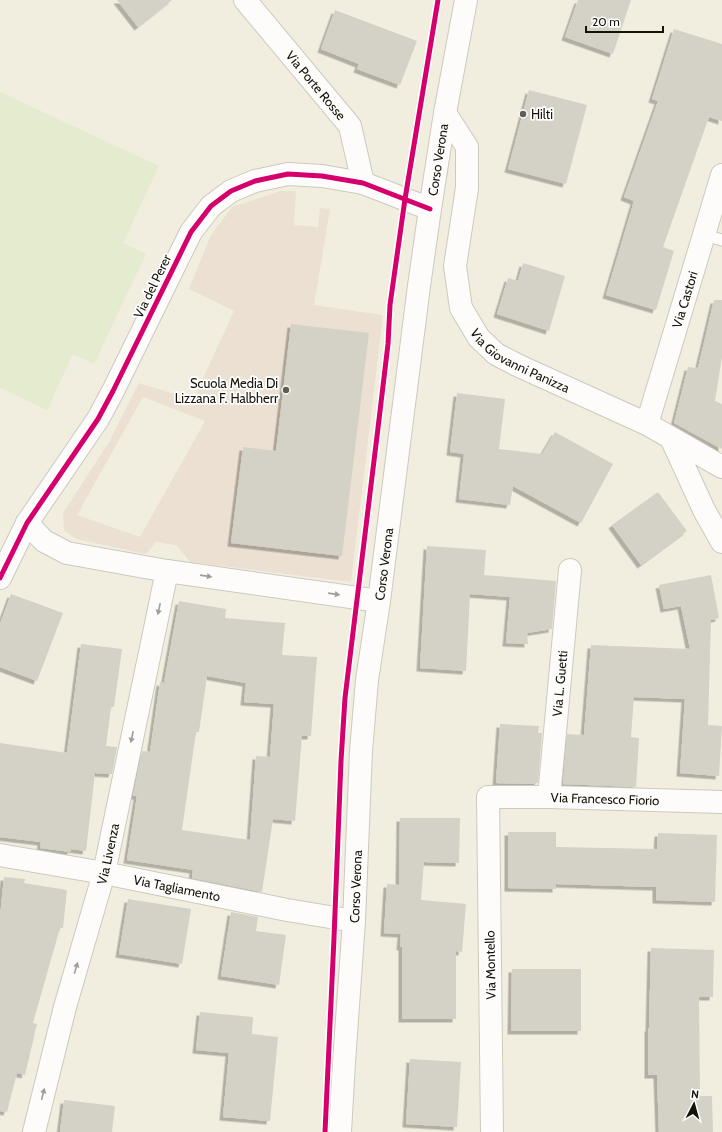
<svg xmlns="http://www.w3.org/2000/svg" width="722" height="1132" viewBox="0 0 722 1132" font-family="Cabin,sans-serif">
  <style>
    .education { fill: #ebe0d1; fill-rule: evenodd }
    .green { fill: #e5ebce }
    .building { fill: #d4d1c7; fill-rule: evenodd; filter: url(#shadow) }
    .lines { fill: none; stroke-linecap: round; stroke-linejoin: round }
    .service-casing { stroke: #cccabe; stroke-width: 13 }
    .minor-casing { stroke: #cccabe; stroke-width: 24 }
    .secondary-casing { stroke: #cccabe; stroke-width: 24 }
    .service { stroke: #fdfcfa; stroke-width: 11 }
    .minor { stroke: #fdfcfa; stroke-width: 22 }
    .secondary { stroke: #fdfcfa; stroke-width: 22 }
    .cycleway-casing { stroke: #fff; stroke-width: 8 }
    .cycleway { stroke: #d6006c; stroke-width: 5 }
    .oneway { fill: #a09e9a }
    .poi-dot { fill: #615f54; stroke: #fff; stroke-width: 1.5 }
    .labels { text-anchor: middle; stroke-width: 3.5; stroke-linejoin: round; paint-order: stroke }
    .street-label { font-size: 13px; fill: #141209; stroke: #fff }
    .poi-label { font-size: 13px; fill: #141209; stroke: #fff; text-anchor: start }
  </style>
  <defs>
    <filter id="shadow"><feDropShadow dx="-3.5" dy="3.5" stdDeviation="0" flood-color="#0004"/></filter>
  </defs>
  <rect width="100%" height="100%" fill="#f1eee0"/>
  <path class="education" d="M281 191H296L294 225 318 227 320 208 330 209 314 305 383 315 351 582 190 562 176 545 156 542 146 554 76 539 64 530 63 513 109 442 139 383 193 400 234 311 189 289 210 237 232 207ZM143 397 205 421 140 537 77 515Z"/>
  <path class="green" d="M0 92 159 166 123 243 146 254 94 364 73 354 47 410 0 388Z"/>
  <g class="building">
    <path d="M117 0H172L138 27Z"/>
    <path d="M578 0H631L613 54 565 37Z"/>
    <path d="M335 10 417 41 400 85 357 69 359 64 321 49Z"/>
    <path d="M674 29 722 44V121L709 117 663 247 674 251 656 310 606 295 634 201 624 197 658 101 652 99Z"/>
    <path d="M529 90 587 105 566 184 508 169Z"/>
    <path d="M523 263 565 276 549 331 497 314 508 278 518 281Z"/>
    <path d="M714 300H722V357L715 401 722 404V449L674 423 688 367 698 368Z"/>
    <path d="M291 324 369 333 342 556 231 543 243 447 276 451Z"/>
    <path d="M457 393 505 399 499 449 542 454 555 432 613 464 581 523 513 486 510 505 459 499 464 454 450 452Z"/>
    <path d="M658 492 687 531 641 565 612 525Z"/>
    <path d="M427 546 486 550 484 575 556 581 552 629 527 633 528 644 506 643 510 597 470 594 466 671 420 668Z"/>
    <path d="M711 575 719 618 711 620 708 725 722 726 719 776 680 773 685 699 634 697 631 737 639 738 636 787 563 784 567 734 584 735 591 645 690 649 681 606 664 609 659 585Z"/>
    <path d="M11 594 63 613 37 681 0 667V624Z"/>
    <path d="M179 601 226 609 225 618 285 623 282 655 317 657 311 736H302L295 821 273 819 262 892 192 878 193 870 127 860 137 796H133L142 751 150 752 160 682 164 683ZM207 676 246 683 244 702 274 704 270 757 256 756 250 840 182 830 196 732H199Z"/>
    <path d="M81 644 122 649 114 707H111L106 746 117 747 112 774 95 773 86 851 71 849V852L40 848 41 842 0 837V743L67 753Z"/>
    <path d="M500 724 539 726 538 733H542L538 783H536V784L496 783Z"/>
    <path d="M400 818H460L459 863 424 862 421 900 466 904 462 952 456 951V1019H402V947H400L401 934 384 933 387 884 399 885Z"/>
    <path d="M508 832H556V847L657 849 658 833 717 835 715 902 656 900V887L556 884V889L508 888Z"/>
    <path d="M4 877 25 879 24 883 67 890 63 928H60L33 1023 37 1024 25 1075 17 1073 7 1112 0 1111V917Z"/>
    <path d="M128 899 191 909 182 964 119 954Z"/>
    <path d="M231 912 258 917 256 931 286 935 279 985 221 976Z"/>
    <path d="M651 948 714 950 713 997H699L700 1096H712L713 1132H659L657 1075H648V1028H649Z"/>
    <path d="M512 969H581V1031H511Z"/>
    <path d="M200 1012 253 1017 252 1034 278 1037 270 1121 223 1117 229 1053 196 1050Z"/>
    <path d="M410 1059 461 1062 457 1127 406 1124Z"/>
    <path d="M64 1100 115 1106 112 1132H60Z"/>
  </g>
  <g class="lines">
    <g class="service-casing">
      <path id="service" d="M704 235 722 240"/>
    </g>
    <g class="minor-casing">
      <g id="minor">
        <path id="s1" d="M245 0 350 126 363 183"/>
        <path id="s2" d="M445 113 467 147V188L455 266 461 308 479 338 496 354 517 365 647 424 722 467"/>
        <path id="s3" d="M647 424 722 175"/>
        <path d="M671 438 704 510 722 542"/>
        <path d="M27 523 44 541 67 553 167 571 379 601"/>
        <path d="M0 578 27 523 98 419 113 391 191 232 211 206 231 191 255 181 288 174 322 176 363 183 430 209"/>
        <path id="s4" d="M549 797 570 570"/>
        <path id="s5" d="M0 855 104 873 287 910 354 921"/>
        <path id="s6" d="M34 1132 65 1007 104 873 167 571"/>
        <path id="s7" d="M492 1132 488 797H549L722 802"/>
      </g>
    </g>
    <g class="secondary-casing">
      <g id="secondary">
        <path id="s8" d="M340 1132 344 1062 354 921 361 751 367 680 379 601 419 286 430 209 445 113 466 0"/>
      </g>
    </g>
    <use href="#service" class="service"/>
    <use href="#minor" class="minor"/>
    <use href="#secondary" class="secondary"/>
    <g class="cycleway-casing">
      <g id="cycleway">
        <path d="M0 578 27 523 98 419 113 391 191 232 211 206 231 191 255 181 288 174 322 176 363 183 430 209"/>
        <path d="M325 1132 334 938 341 761 345 698 378 428 388 344 390 305 405 199 438 0"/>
      </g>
    </g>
    <use href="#cycleway" class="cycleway"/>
  </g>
  <defs><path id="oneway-solid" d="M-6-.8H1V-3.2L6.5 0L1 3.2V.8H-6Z"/></defs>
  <g class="oneway">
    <use href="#oneway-solid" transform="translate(206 576) rotate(8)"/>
    <use href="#oneway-solid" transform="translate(334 594) rotate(8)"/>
    <use href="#oneway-solid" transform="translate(159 609) rotate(102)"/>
    <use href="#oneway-solid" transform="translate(132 737) rotate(102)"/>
    <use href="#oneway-solid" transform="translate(76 968) rotate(-74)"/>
    <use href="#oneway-solid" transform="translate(43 1094) rotate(-76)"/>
  </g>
  <g class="poi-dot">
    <circle cx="523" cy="114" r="4"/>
    <circle cx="286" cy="390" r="4"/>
  </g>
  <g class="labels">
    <g class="street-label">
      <text dy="5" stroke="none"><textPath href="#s1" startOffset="111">Via Porte Rosse</textPath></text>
      <text dy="5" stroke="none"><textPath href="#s8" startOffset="978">Corso Verona</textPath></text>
      <text transform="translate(152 286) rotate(-64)" y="5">Via del Perer</text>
      <text dy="5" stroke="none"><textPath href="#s3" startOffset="130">Via Castori</textPath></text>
      <text dy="5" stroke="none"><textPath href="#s2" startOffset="285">Via Giovanni Panizza</textPath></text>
      <text dy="5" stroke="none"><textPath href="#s8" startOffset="570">Corso Verona</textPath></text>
      <text dy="5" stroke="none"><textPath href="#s4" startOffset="114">Via L. Guetti</textPath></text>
      <text dy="5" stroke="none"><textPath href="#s7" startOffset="452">Via Francesco Fiorio</textPath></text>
      <text dy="5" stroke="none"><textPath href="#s6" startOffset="288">Via Livenza</textPath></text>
      <text dy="5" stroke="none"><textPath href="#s8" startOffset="246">Corso Verona</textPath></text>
      <text dy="5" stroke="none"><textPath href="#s5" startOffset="180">Via Tagliamento</textPath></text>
      <text transform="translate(490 965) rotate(-91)" y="5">Via Montello</text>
    </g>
    <g class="poi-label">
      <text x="531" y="119">Hilti</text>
      <text x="278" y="388" text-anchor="end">Scuola Media Di<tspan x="278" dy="15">Lizzana F. Halbherr</tspan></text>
    </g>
  </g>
  <g transform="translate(694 1104) rotate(6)" stroke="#ffffff" stroke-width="3" paint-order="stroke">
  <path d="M0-3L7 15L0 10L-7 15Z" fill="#141209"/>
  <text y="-6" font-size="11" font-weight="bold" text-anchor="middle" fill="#141209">N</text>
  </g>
  <path d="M586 26v6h77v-6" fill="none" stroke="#141209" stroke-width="2"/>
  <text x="592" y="26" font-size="12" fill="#141209" stroke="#ffffff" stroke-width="3" paint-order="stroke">20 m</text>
</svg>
